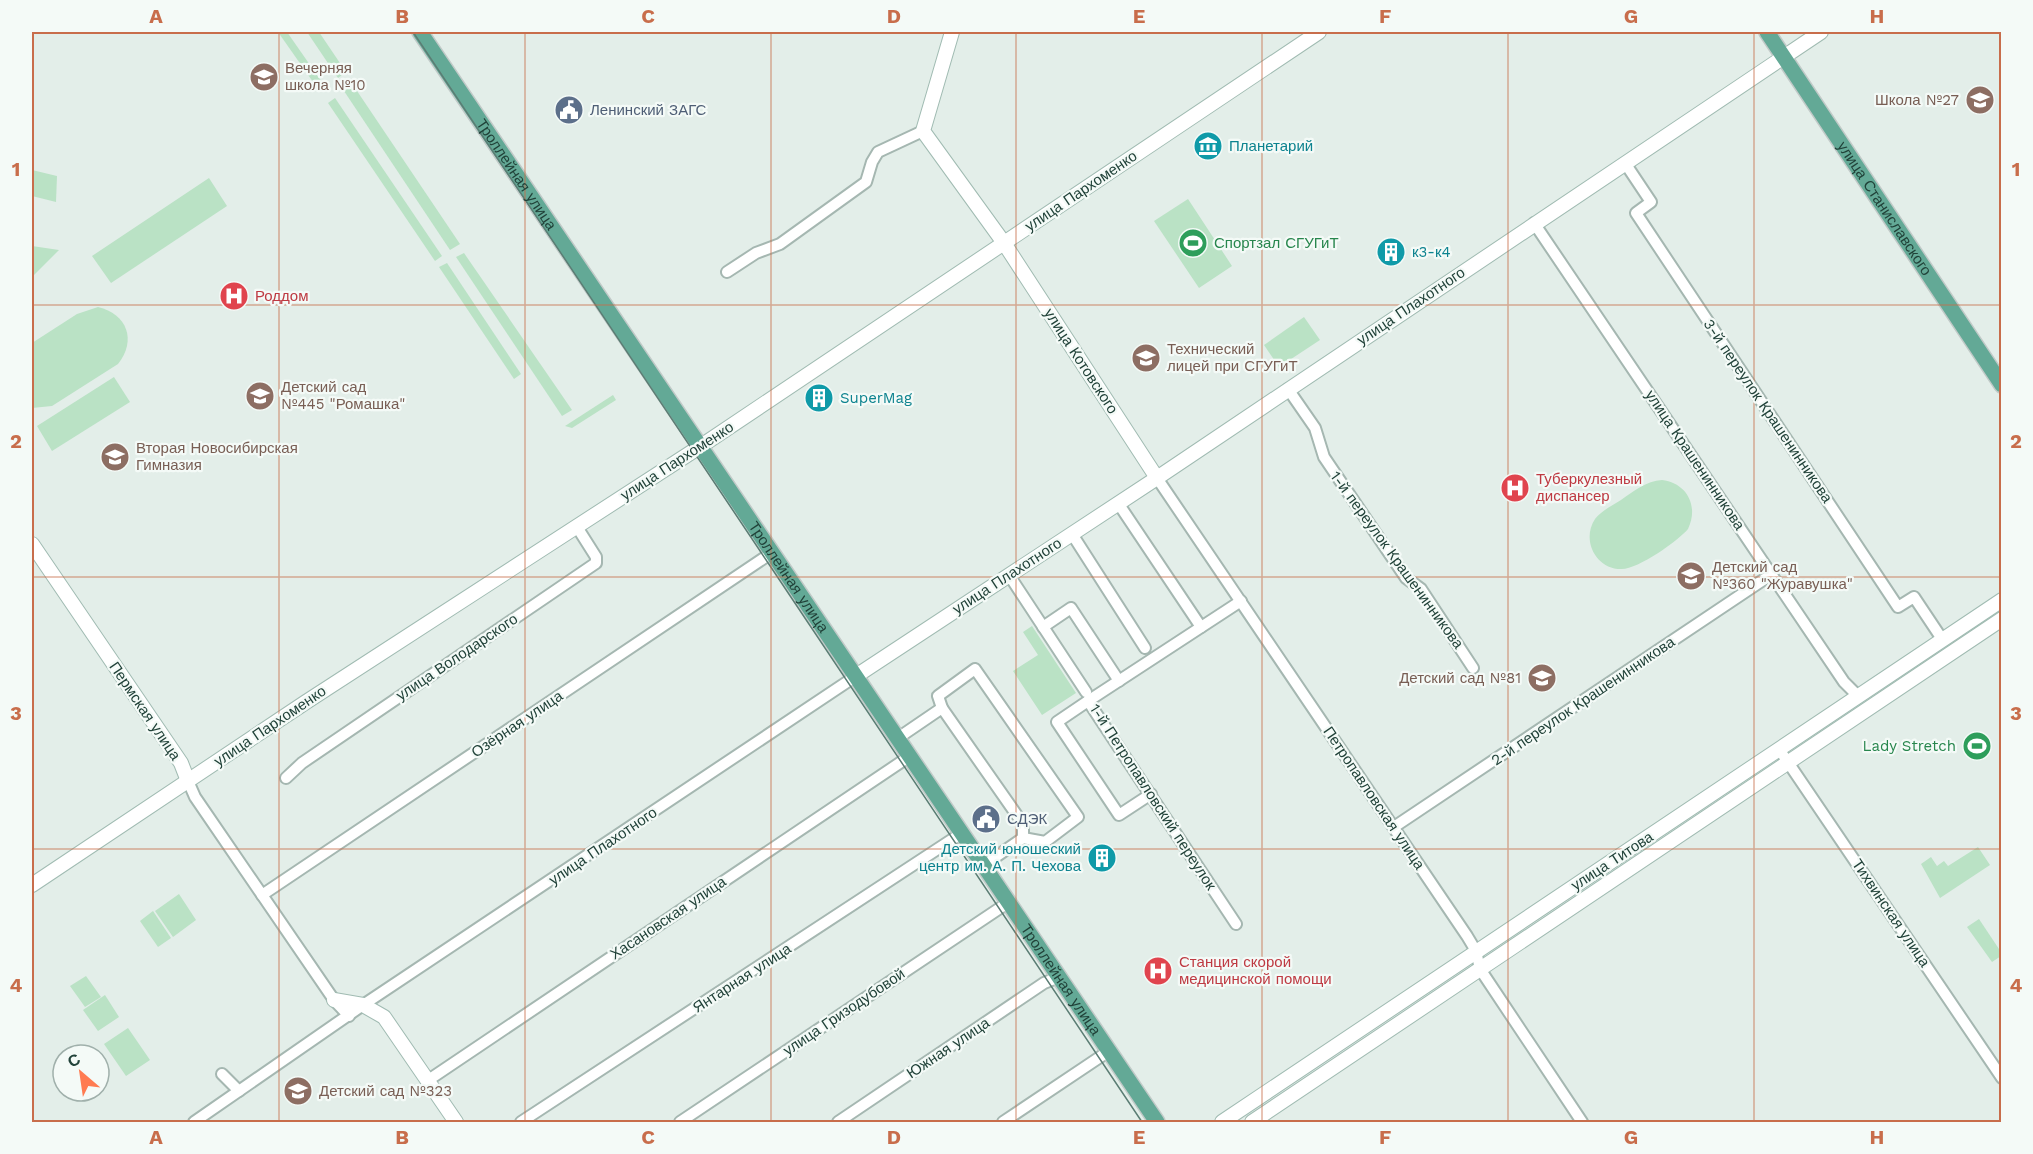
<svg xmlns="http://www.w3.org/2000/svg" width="2033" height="1154" viewBox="0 0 2033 1154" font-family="'Work Sans',sans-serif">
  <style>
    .green { fill: #bae2c5 }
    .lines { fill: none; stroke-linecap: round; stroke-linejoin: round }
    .street-casing { stroke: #a5b7b1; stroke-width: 14 }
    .secondary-casing { stroke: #a0bbb2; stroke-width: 16 }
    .primary-casing { stroke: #c1cac8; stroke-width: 18 }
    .street { stroke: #fff; stroke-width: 10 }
    .secondary { stroke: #fff; stroke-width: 14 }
    .primary { stroke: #63a996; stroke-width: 15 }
    .tram { stroke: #5b7d74; stroke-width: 1.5 }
    .grid { fill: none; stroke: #c86d4b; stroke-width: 1.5; stroke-opacity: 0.55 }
    .labels { text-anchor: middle; stroke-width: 4.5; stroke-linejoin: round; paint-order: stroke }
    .education-label { font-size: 15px; fill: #785e54; stroke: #f4faf7; text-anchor: start }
    .service-label { font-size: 15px; fill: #4e5e75; stroke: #f4faf7; text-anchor: start }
    .culture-label { font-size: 15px; fill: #0d838f; stroke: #f4faf7; text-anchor: start }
    .street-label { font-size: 15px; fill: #214239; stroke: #f4faf7 }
    .leisure-label { font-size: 15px; fill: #27864d; stroke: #f4faf7; text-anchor: start }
    .health-label { font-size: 15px; fill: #be3a42; stroke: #f4faf7; text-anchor: start }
    .neatline { fill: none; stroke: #c86d4b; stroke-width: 2 }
    .grid-label { font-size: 20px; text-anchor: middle; font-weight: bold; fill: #c86d4b }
  </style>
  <rect width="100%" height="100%" fill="#e3eee9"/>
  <g class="green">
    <path d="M278 32H287L324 85 318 89Z"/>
    <path d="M307 32H319L346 72 338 78Z"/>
    <path d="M353 85 460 244 450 250 344 91Z"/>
    <path d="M335 98 442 256 435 261 328 103Z"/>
    <path d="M32 170 57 176 56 202 32 196Z"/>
    <path d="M209 178 227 206 111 283 92 256Z"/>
    <path d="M1188 199 1232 266 1199 288 1154 221Z"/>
    <path d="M32 246 59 250 32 277Z"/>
    <path d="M464 253 572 410 562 416 456 257Z"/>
    <path d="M447 263 521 374 514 379 439 267Z"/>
    <path d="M98 307C127 314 137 340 118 364L52 406 32 408V343L77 314Z"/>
    <path d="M1304 317 1320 340 1279 367 1264 345Z"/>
    <path d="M114 377 130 402 52 451 37 426Z"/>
    <path d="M613 395 616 400 572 428 565 426Z"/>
    <path d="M1662 480C1687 483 1699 506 1688 529 1678 541 1637 570 1621 569 1596 569 1581 540 1595 519 1601 511 1613 505 1621 500 1634 491 1646 481 1662 480Z"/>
    <path d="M1032 626 1076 693 1042 715 1013 671 1038 655 1023 632Z"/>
    <path d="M1978 847 1990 865 1940 898 1921 864 1931 857 1937 866 1944 861 1948 866Z"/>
    <path d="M179 894 196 920 173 937 155 911Z"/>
    <path d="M153 911 171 938 158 947 140 921Z"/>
    <path d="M1979 919 2001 952V956L1992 962 1967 927Z"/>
    <path d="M86 976 101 997 85 1007 70 986Z"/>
    <path d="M105 995 119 1017 98 1031 83 1010Z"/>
    <path d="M128 1028 150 1060 126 1076 104 1044Z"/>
  </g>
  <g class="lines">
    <g class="street-casing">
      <g id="street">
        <path d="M1625 163 1651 202 1636 213 1898 607 1914 597 1942 639"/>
        <path d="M1534 223 1844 682 1857 695"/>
        <path d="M727 272 756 253 780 244 866 182 872 162 878 152 923 131"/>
        <path d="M1288 389 1315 428 1324 457 1406 578 1421 589 1473 668"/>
        <path d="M1157 478 1467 936 1476 951 1480 969 1582 1122"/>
        <path d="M1118 503 1201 627"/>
        <path d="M1072 534 1145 648"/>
        <path d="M1009 575 1086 692"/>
        <path d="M1043 627 1071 608 1119 681"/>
        <path d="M1088 701 1057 722 1119 815 1151 794"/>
        <path d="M942 708 938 696 975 669 1078 817 1045 842 1023 838"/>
        <path d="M898 738 942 708 1023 824V838L984 865"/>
        <path d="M1779 749 2002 1078"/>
        <path d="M286 778 302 763 596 563V557L577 527"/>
        <path d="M188 781 195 797 334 1000 349 1016"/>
        <path d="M1394 827 1772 574"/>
        <path d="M262 895 773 552"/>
        <path d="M1236 924 1088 701 1241 601"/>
        <path d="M222 1074 239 1091"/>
        <path d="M427 1081 910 756"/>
        <path d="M194 1122 363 1005 856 676"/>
        <path d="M521 1122 962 833"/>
        <path d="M680 1122 1009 902"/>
        <path d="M838 1122 1044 983 1059 977"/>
        <path d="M1003 1122 1109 1051"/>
      </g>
    </g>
    <g class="secondary-casing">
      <g id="secondary">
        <path d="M952 32 923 131 1004 243 1157 478"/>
        <path d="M32 544 181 763 188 781"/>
        <path d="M856 676 1157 478 1821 32"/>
        <path d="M32 885 306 702 701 446 1319 32"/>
        <path d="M334 1000 363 1005 384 1017 456 1122"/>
        <path d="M1222 1122 2002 600"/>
        <path d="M1252 1122 2002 619"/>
      </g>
    </g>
    <g class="primary-casing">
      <g id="primary">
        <path id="s1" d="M420 32 1157 1122"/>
        <path id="s2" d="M1767 32 2002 385"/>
      </g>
    </g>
    <use href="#street" class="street"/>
    <use href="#secondary" class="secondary"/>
    <use href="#primary" class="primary"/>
    <path class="tram" d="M413 32 1142 1122"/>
  </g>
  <path class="grid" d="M279 32V1122M525 32V1122M771 32V1122M1016 32V1122M1262 32V1122M1508 32V1122M1754 32V1122M32 305H2002M32 577H2002M32 849H2002"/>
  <defs>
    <g id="school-disc" transform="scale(1.5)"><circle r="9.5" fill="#8d6e63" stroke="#f4faf7"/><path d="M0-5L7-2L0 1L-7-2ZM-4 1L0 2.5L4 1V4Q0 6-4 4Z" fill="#fff"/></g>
    <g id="civic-disc" transform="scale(1.5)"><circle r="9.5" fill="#5c6f8a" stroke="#f4faf7"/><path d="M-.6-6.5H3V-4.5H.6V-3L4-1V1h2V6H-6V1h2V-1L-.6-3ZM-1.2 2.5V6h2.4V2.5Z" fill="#fff"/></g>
    <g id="museum-disc" transform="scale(1.5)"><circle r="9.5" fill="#0f9aa8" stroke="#f4faf7"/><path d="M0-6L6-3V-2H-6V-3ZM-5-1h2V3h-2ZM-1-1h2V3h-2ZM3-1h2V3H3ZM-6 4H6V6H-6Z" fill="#fff"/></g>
    <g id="stadium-disc" transform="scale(1.5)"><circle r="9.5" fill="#2e9e5b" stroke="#f4faf7"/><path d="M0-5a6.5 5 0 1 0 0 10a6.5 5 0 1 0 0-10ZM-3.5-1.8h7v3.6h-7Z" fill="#fff"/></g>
    <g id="building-disc" transform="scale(1.5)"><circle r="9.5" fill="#0f9aa8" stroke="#f4faf7"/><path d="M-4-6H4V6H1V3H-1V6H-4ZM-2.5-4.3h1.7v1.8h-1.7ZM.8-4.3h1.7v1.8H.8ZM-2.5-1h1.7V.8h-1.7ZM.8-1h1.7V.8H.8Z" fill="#fff"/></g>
    <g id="hospital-disc" transform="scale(1.5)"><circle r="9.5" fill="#e0444e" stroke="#f4faf7"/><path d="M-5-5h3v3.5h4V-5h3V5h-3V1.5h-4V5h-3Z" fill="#fff"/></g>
  </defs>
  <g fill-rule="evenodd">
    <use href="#school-disc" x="264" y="77"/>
    <use href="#school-disc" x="1980" y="100"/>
    <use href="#civic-disc" x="569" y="110"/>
    <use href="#museum-disc" x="1208" y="146"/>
    <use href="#stadium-disc" x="1193" y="243"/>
    <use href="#building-disc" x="1391" y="252"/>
    <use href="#hospital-disc" x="234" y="296"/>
    <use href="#school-disc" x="1146" y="358"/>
    <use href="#school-disc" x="260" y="396"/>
    <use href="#building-disc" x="819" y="398"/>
    <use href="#school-disc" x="115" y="457"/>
    <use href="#hospital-disc" x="1515" y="488"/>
    <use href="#school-disc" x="1691" y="576"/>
    <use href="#school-disc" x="1542" y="678"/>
    <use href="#stadium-disc" x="1977" y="746"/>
    <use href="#civic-disc" x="986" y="819"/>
    <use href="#building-disc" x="1102" y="858"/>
    <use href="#hospital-disc" x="1158" y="971"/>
    <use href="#school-disc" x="298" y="1091"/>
  </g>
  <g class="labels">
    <g class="education-label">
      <text x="285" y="73">Вечерняя<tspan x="285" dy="17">школа №10</tspan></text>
      <text x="1959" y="105" text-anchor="end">Школа №27</text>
      <text x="1167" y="354">Технический<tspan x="1167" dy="17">лицей при СГУГиТ</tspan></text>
      <text x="281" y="392">Детский сад<tspan x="281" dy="17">№445 "Ромашка"</tspan></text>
      <text x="136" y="453">Вторая Новосибирская<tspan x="136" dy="17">Гимназия</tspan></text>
      <text x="1712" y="572">Детский сад<tspan x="1712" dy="17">№360 "Журавушка"</tspan></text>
      <text x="1521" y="683" text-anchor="end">Детский сад №81</text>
      <text x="319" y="1096">Детский сад №323</text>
    </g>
    <g class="service-label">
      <text x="590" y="115">Ленинский ЗАГС</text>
      <text x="1007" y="824">СДЭК</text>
    </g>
    <g class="culture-label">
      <text x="1229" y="151">Планетарий</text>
      <text x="1412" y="257">к3-к4</text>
      <text x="840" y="403">SuperMag</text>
      <text x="1081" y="854" text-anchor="end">Детский юношеский<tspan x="1081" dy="17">центр им. А. П. Чехова</tspan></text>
    </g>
    <g class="street-label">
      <text dy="5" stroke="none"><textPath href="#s1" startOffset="172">Троллейная улица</textPath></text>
      <text transform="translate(1081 191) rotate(-34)" y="5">улица Пархоменко</text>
      <text dy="5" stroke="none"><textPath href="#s2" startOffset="212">улица Станиславского</textPath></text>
      <text transform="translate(1411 306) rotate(-34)" y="5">улица Плахотного</text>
      <text transform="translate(1081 361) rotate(57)" y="5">улица Котовского</text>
      <text transform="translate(1768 411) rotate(56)" y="5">3-й переулок Крашенинникова</text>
      <text transform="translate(1695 460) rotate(56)" y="5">улица Крашенинникова</text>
      <text transform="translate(677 461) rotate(-33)" y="5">улица Пархоменко</text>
      <text transform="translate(1397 560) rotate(54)" y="5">1-й переулок Крашенинникова</text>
      <text transform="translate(1007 576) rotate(-33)" y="5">улица Плахотного</text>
      <text dy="5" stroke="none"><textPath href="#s1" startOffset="658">Троллейная улица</textPath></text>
      <text transform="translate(457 657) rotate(-34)" y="5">улица Володарского</text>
      <text transform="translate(1583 701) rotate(-34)" y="5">2-й переулок Крашенинникова</text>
      <text transform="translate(145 711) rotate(56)" y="5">Пермская улица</text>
      <text transform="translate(517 724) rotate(-34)" y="5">Озёрная улица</text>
      <text transform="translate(270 726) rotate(-34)" y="5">улица Пархоменко</text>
      <text transform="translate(1153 797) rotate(57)" y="5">1-й Петропавловский переулок</text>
      <text transform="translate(1374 798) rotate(56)" y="5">Петропавловская улица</text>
      <text transform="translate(603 846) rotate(-34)" y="5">улица Плахотного</text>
      <text transform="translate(1612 861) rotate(-33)" y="5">улица Титова</text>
      <text transform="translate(1891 913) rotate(56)" y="5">Тихвинская улица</text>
      <text transform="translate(668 918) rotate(-34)" y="5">Хасановская улица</text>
      <text transform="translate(742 978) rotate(-33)" y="5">Янтарная улица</text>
      <text dy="5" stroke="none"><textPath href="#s1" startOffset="1144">Троллейная улица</textPath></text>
      <text transform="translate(844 1012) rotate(-34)" y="5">улица Гризодубовой</text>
      <text transform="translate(948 1048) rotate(-34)" y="5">Южная улица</text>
    </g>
    <g class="leisure-label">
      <text x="1214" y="248">Спортзал СГУГиТ</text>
      <text x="1956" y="751" text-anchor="end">Lady Stretch</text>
    </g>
    <g class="health-label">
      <text x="255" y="301">Роддом</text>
      <text x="1536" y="484">Туберкулезный<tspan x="1536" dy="17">диспансер</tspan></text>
      <text x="1179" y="967">Станция скорой<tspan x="1179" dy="17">медицинской помощи</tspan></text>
    </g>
  </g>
  <rect width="2033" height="1154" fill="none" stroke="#f4faf7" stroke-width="66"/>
  <g transform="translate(81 1073) rotate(331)"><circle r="28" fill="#f4faf7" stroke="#a0b0ab" stroke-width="1.5"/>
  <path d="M0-4.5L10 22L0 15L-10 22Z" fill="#ff7b51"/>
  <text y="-9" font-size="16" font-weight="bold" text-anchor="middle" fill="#214239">С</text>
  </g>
  <rect x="33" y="33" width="1967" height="1088" class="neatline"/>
  <g class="grid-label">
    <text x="156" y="23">A</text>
    <text x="402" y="23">B</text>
    <text x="648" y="23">C</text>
    <text x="894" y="23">D</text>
    <text x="1139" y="23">E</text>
    <text x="1385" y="23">F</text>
    <text x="1631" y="23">G</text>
    <text x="1877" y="23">H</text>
    <text x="16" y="176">1</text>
    <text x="2016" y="176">1</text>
    <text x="16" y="448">2</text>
    <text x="2016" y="448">2</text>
    <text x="16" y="720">3</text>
    <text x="2016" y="720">3</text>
    <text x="16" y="992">4</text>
    <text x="2016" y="992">4</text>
    <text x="156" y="1144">A</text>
    <text x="402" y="1144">B</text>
    <text x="648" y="1144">C</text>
    <text x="894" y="1144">D</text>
    <text x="1139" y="1144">E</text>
    <text x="1385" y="1144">F</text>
    <text x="1631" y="1144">G</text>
    <text x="1877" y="1144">H</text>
  </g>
</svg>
